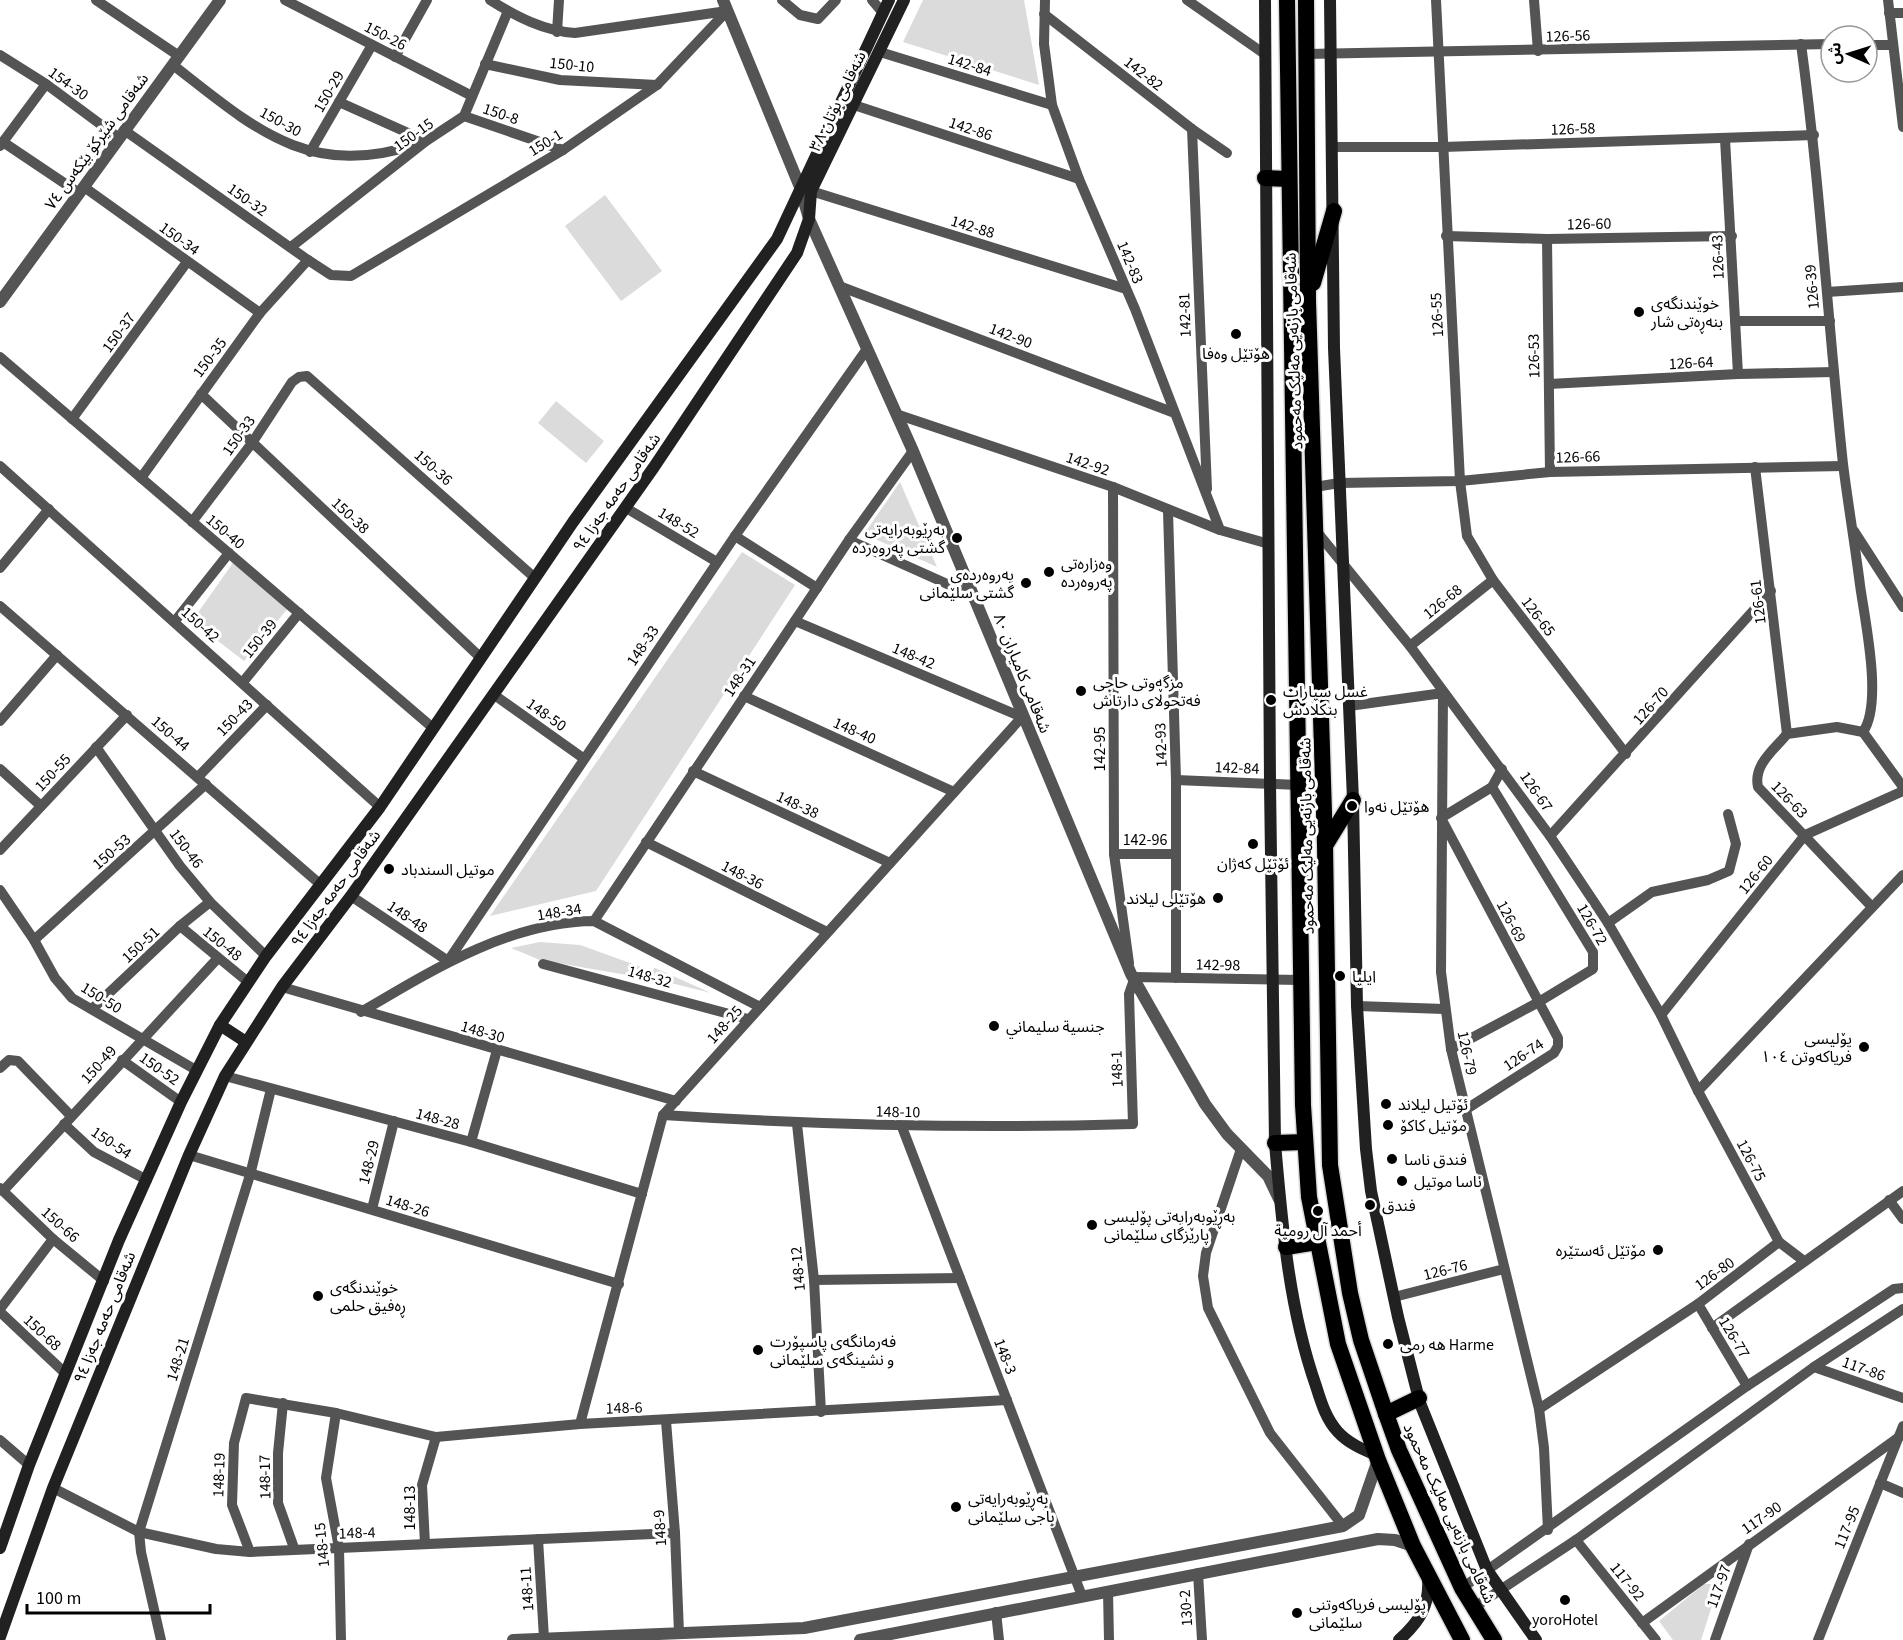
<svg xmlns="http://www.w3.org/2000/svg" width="1903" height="1640" viewBox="0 0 1903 1640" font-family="'Source Sans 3','Noto Sans Arabic',sans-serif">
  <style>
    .green { fill: #dbdbdb }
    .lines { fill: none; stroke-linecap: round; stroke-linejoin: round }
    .trunk-casing { stroke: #dbdbdb; stroke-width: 19 }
    .minor { stroke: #545454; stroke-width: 10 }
    .tertiary { stroke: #545454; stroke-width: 12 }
    .secondary { stroke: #212121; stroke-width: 12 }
    .trunk { stroke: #000; stroke-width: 16 }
    .poi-dot { fill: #000; stroke: #fff; stroke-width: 2 }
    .labels { text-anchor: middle; stroke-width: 6; stroke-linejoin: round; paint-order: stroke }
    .street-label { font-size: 16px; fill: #000; stroke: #fff }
    .poi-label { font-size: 16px; fill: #000; stroke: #fff; text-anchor: start }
  </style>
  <rect width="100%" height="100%" fill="#fff"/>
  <g class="green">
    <path d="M923 0H1024L1039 85 903 42Z"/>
    <path d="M605 195 662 271 621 301 565 226Z"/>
    <path d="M556 401 604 441 586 463 538 423Z"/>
    <path d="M900 482 937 567 864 534Z"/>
    <path d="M742 552 795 585 596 891 490 916Z"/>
    <path d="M235 560 289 607 244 661 192 621Z"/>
    <path d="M540 942 580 945 647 969 644 978 540 960 511 948Z"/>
    <path d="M654 968H655L711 993 651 978Z"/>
    <path d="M1704 1584H1719L1701 1640H1673L1659 1621Z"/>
  </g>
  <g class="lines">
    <g class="trunk-casing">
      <g id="trunk">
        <path d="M1287 0 1303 1105 1309 1197 1338 1344 1378 1460 1413 1546 1462 1640"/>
        <path d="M1306 0 1308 301 1325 845 1330 1165 1350 1293 1361 1340 1386 1414 1399 1450 1462 1588 1494 1640"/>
        <path d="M1265 178 1288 179"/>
        <path d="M1313 283 1334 211"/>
        <path d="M1326 844 1353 800"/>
        <path d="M1275 1143 1305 1142"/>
        <path d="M1286 1247 1317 1242"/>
        <path d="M1386 1414 1419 1398"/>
      </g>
    </g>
    <g class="minor">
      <path d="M96 0 179 56"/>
      <path d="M285 0 472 96"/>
      <path d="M490 0C517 17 544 31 575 33L727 11"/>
      <path d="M782 0 800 15 818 19 836 0"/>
      <path d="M872 0 883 13"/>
      <path d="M1045 0 1044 44 1052 105 1079 179 1135 309 1220 530"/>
      <path d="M1187 0 1266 55"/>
      <path d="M1436 0 1460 481 1467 536 1493 580 1626 754"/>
      <path d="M1534 0 1538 51"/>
      <path d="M1888 0 1903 127"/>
      <path d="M1889 13H1903"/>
      <path d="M1044 14 1192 129 1227 153"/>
      <path d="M557 32 559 0"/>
      <path d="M1801 44C1820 183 1828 324 1843 464 1848 504 1855 545 1860 585 1865 621 1883 703 1863 732"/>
      <path d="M1867 45H1893"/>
      <path d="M880 52 1052 105"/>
      <path d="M1306 54 1831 44"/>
      <path d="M0 55 46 84 119 138"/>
      <path d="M395 57 427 0"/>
      <path d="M485 64 560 80 657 85"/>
      <path d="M173 65C254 128 308 180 418 144"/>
      <path d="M339 102 426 141"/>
      <path d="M854 105 1079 179"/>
      <path d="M464 116 563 150"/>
      <path d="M1192 129 1207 489"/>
      <path d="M124 130 308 260 331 275 351 276 563 150 657 85 727 11"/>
      <path d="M1725 139 1738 374"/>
      <path d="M3 142 79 193"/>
      <path d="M0 146 46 84"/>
      <path d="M1333 147H1443L1814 135"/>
      <path d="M310 152 372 45"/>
      <path d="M84 187 260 313"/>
      <path d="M811 191 1126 289"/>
      <path d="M1446 236 1547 239 1732 236"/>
      <path d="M1547 239 1550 472"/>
      <path d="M291 247 426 141 464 116 508 11"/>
      <path d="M839 286 1172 412"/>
      <path d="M1827 292 1903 287"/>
      <path d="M1735 321H1830"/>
      <path d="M0 357 433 728"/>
      <path d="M1549 384 1738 374 1834 372"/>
      <path d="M201 394 481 658"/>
      <path d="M896 414 1113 487 1220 530 1269 544"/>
      <path d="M72 419 187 262"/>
      <path d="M0 466 380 807"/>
      <path d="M1755 467 1787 734"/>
      <path d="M141 478 260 313 308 260"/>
      <path d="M1113 487 1114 854 1129 963"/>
      <path d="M1315 487 1339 483 1460 481 1550 472 1843 466"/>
      <path d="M626 508 717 562"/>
      <path d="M1168 511 1176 780V978"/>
      <path d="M192 522 252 443 292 382 299 377 307 376 535 578"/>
      <path d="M1854 531 1903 607"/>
      <path d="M1317 532 1410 646 1550 836 1608 923 1661 1015 1698 1091 1779 1242 1804 1261"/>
      <path d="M735 536 817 588"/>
      <path d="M849 540 974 596"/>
      <path d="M0 568 49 509"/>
      <path d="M0 606 321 885"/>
      <path d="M175 621 229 553"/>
      <path d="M1410 646 1493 580"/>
      <path d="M243 682 299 613"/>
      <path d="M493 694 583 758"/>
      <path d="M744 696 954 792"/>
      <path d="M1349 706 1443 693 1441 972 1451 1049 1539 1409 1544 1448 1548 1530"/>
      <path d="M0 721 57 655"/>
      <path d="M1863 732 1837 727 1787 734C1774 750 1753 765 1758 787L1872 907"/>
      <path d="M1863 732 1903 787"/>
      <path d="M96 747 180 866 210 902 266 956"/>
      <path d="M0 769 41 806"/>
      <path d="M693 771 890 863"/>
      <path d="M198 777 267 705"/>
      <path d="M1176 780 1298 785"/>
      <path d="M1550 836 1771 591"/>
      <path d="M646 842 827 932"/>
      <path d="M0 850 127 715"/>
      <path d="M1114 854H1176"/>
      <path d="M0 890 34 940 55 978 72 998 196 1070"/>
      <path d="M351 896 448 961 735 536 867 349"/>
      <path d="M594 921 849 540 913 451"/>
      <path d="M1608 923 1652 892 1708 880 1729 871 1736 844 1728 814"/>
      <path d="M180 926 248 982"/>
      <path d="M34 940 206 784"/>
      <path d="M543 964 748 1019"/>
      <path d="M282 987 676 1101"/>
      <path d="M1357 1006 1444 1009"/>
      <path d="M92 1009 180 926 210 902"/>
      <path d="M361 1012C432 970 509 922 594 921L760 1007"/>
      <path d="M1661 1015 1805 835 1903 791"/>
      <path d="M1451 1049 1537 1003 1593 969V952L1492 787"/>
      <path d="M122 1060 181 1102"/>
      <path d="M0 1068 9 1060 18 1061 71 1116"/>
      <path d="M225 1076 471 1142 642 1194"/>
      <path d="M1698 1091 1903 875"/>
      <path d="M1465 1110 1554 1053 1558 1046V1038L1441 818 1492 787 1502 769"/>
      <path d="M663 1115C820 1125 976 1129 1133 1124L1129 994 1135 977 1301 980"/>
      <path d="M64 1124 94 1152 147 1180"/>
      <path d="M797 1124 814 1280 821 1412"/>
      <path d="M902 1127 1082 1596"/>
      <path d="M471 1142 497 1050"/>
      <path d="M1241 1149 1206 1253 1203 1276 1208 1308 1270 1433 1343 1526"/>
      <path d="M189 1155 619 1284"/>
      <path d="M0 1188 53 1239 104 1281"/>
      <path d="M3 1191 217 959"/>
      <path d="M1889 1200 1903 1219"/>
      <path d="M372 1209 394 1121"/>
      <path d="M814 1280 960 1278"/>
      <path d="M1394 1297 1504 1269"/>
      <path d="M1698 1304 1747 1386"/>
      <path d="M0 1309 53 1239"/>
      <path d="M0 1312 66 1374"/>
      <path d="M1712 1328 1903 1191"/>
      <path d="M1814 1367 1903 1398"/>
      <path d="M283 1403 278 1453V1503L294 1548"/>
      <path d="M1539 1409 1698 1304 1779 1242"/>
      <path d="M336 1413 326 1478 339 1548 341 1640"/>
      <path d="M666 1421 675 1533 679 1633"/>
      <path d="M580 1424 663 1115 1022 717 795 621"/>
      <path d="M0 1440 29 1465"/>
      <path d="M1880 1483 1903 1493"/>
      <path d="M53 1488 139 1532 216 1549 250 1552 675 1533"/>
      <path d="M538 1539 544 1638"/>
      <path d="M1576 1540 1656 1640"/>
      <path d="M425 1544 422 1485 436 1437"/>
      <path d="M250 1552 232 1505 234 1443 246 1398 336 1413 436 1437 580 1424 1007 1400"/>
      <path d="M1198 1573 1202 1640"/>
      <path d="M1462 1588 1747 1386 1894 1289 1903 1288"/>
      <path d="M1108 1591 1109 1640"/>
      <path d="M1473 1608 1576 1540 1814 1367 1903 1309"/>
      <path d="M996 1612 999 1640"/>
      <path d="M1642 1623 1899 1437"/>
      <path d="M161 1640 141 1552 139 1532 250 1175 271 1089"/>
      <path d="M1715 1640 1749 1544"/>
      <path d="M1818 1640 1903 1426"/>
    </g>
    <g class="tertiary">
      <path d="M723 0 800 187 809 219 913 451 1131 974 1205 1104 1227 1134 1268 1176 1279 1199"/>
      <path d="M0 302 220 0"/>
      <path d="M513 1640 804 1628 1343 1526 1359 1515 1378 1460"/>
      <path d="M860 1640 1378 1539 1395 1540 1413 1546"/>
    </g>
    <g class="secondary">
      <path d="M1265 0 1270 784 1275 1143C1282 1225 1289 1309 1316 1386 1321 1402 1326 1419 1338 1432 1348 1443 1362 1449 1376 1455"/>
      <path d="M1330 0 1334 348 1353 800 1357 1006 1366 1149 1371 1191 1398 1317 1420 1403 1487 1570 1536 1640"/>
      <path d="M220 1025 246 1042"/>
      <path d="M0 1548 29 1465 119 1240 181 1102 220 1025 266 956 380 807 573 522 777 239 889 0"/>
      <path d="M0 1637 53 1488 189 1155 225 1076 282 987 351 896 654 467 797 253 809 219 811 191 904 0"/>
      <path d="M1399 1640C1419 1622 1430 1606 1428 1578"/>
    </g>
    <use href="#trunk" class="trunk"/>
  </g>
  <g class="poi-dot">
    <circle cx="1639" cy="312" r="6"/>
    <circle cx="1236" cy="334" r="6"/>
    <circle cx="957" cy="538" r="6"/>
    <circle cx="1049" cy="572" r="6"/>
    <circle cx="1026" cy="583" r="6"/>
    <circle cx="1081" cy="691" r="6"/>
    <circle cx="1271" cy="700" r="6"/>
    <circle cx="1352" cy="806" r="6"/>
    <circle cx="1253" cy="844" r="6"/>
    <circle cx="389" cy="869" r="6"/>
    <circle cx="1218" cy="898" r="6"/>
    <circle cx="1340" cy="976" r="6"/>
    <circle cx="994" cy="1026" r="6"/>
    <circle cx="1864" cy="1047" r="6"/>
    <circle cx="1386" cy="1104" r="6"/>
    <circle cx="1388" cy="1125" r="6"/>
    <circle cx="1392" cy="1159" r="6"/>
    <circle cx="1402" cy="1181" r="6"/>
    <circle cx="1370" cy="1205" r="6"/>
    <circle cx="1318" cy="1211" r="6"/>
    <circle cx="1092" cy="1225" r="6"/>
    <circle cx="1658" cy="1250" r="6"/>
    <circle cx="318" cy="1296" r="6"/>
    <circle cx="1388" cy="1344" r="6"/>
    <circle cx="758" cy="1350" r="6"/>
    <circle cx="956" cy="1507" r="6"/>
    <circle cx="1565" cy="1600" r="6"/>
    <circle cx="1297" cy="1613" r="6"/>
  </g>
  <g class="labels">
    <g class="street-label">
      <text transform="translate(386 35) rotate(27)" y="6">150-26</text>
      <text transform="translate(1568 35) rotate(-2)" y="6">126-56</text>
      <text transform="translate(572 64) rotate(6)" y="6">150-10</text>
      <text transform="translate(970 64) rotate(17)" y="6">142-84</text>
      <text transform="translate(1144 73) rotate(38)" y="6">142-82</text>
      <text transform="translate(69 83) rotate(36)" y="6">154-30</text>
      <text transform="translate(328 91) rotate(-60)" y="6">150-29</text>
      <text transform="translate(837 101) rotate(-64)" y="6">شەقامی بۆتان ٣٨</text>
      <text transform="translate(501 113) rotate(19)" y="6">150-8</text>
      <text transform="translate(281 121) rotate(29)" y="6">150-30</text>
      <text transform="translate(971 128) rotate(18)" y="6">142-86</text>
      <text transform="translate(1573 128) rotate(-2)" y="6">126-58</text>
      <text transform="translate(413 134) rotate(-36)" y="6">150-15</text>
      <text transform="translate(96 141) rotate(-54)" y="6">شەقامی شێرکۆ بێکەس ٧٤</text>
      <text transform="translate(545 142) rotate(-32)" y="6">150-1</text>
      <text transform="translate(248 199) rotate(35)" y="6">150-32</text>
      <text transform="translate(1589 223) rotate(-1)" y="6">126-60</text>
      <text transform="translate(973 226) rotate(17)" y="6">142-88</text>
      <text transform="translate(180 238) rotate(36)" y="6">150-34</text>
      <text transform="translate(1717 257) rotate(-92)" y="6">126-43</text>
      <text transform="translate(1131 262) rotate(67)" y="6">142-83</text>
      <text transform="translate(1811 287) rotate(-95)" y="6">126-39</text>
      <text transform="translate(1184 315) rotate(-92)" y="6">142-81</text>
      <text transform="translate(1436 315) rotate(-93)" y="6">126-55</text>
      <text transform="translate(118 332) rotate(-54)" y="6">150-37</text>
      <text transform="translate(1011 335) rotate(21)" y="6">142-90</text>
      <text transform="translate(1293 351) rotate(-92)" y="6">شەقامی بازنەیی مەلیک مەحمود</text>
      <text transform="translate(1533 356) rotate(-91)" y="6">126-53</text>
      <text transform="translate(209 357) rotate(-53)" y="6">150-35</text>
      <text transform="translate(1691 362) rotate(-3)" y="6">126-64</text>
      <text transform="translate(238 435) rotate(-55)" y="6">150-33</text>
      <text transform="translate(1578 456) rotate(-2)" y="6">126-66</text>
      <text transform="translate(1088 463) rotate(19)" y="6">142-92</text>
      <text transform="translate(434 467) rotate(42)" y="6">150-36</text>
      <text transform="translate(616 492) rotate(-55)" y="6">شەقامی حەمە جەزا ٩٤</text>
      <text transform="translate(351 515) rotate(43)" y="6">150-38</text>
      <text transform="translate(679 522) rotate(31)" y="6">148-52</text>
      <text transform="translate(226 531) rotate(40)" y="6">150-40</text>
      <text transform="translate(1442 601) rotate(-39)" y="6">126-68</text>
      <text transform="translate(1757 602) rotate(-97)" y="6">126-61</text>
      <text transform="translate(1539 616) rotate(53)" y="6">126-65</text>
      <text transform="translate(201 624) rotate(42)" y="6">150-42</text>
      <text transform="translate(259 638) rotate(-51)" y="6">150-39</text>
      <text transform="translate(642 645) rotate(-56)" y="6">148-33</text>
      <text transform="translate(914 655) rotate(23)" y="6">148-42</text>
      <text transform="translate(1023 673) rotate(68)" y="6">شەقامی کامیاران ٨٠</text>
      <text transform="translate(739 676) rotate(-56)" y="6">148-31</text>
      <text transform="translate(1650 705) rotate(-48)" y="6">126-70</text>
      <text transform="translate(547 714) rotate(35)" y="6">148-50</text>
      <text transform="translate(234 717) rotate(-46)" y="6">150-43</text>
      <text transform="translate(855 730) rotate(24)" y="6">148-40</text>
      <text transform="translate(171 733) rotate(41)" y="6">150-44</text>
      <text transform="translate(1160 745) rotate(-92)" y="6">142-93</text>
      <text transform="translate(1099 749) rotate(-90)" y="6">142-95</text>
      <text transform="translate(1237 767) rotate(2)" y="6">142-84</text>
      <text transform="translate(52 772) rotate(-47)" y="6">150-55</text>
      <text transform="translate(1537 791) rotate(55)" y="6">126-67</text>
      <text transform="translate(1790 799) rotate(46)" y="6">126-63</text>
      <text transform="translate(798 804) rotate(25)" y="6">148-38</text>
      <text transform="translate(1306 836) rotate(-91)" y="6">شەقامی بازنەیی مەلیک مەحمود</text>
      <text x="1145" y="845">142-96</text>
      <text transform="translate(187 848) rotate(53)" y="6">150-46</text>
      <text transform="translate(111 851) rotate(-41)" y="6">150-53</text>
      <text transform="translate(743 874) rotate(27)" y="6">148-36</text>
      <text transform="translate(1755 874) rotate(-51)" y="6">126-60</text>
      <text transform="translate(335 888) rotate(-54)" y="6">شەقامی حەمە جەزا ٩٤</text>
      <text transform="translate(559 911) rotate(-9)" y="6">148-34</text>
      <text transform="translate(408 916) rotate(34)" y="6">148-48</text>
      <text transform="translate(1512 921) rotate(62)" y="6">126-69</text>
      <text transform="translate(1593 924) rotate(60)" y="6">126-72</text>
      <text transform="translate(223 943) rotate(39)" y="6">150-48</text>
      <text transform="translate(140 944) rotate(-43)" y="6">150-51</text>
      <text transform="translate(1218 964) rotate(1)" y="6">142-98</text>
      <text transform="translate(650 976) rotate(16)" y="6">148-32</text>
      <text transform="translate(102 997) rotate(32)" y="6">150-50</text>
      <text transform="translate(724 1024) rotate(-48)" y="6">148-25</text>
      <text transform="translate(483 1031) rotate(16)" y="6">148-30</text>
      <text transform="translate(1468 1053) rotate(78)" y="6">126-79</text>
      <text transform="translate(1523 1054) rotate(-34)" y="6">126-74</text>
      <text transform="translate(98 1064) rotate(-48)" y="6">150-49</text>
      <text transform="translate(160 1068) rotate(35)" y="6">150-52</text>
      <text transform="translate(1116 1069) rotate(-92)" y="6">148-1</text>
      <text transform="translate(898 1111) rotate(1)" y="6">148-10</text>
      <text transform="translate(438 1118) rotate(15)" y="6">148-28</text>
      <text transform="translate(112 1142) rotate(34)" y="6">150-54</text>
      <text transform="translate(1752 1160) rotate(62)" y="6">126-75</text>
      <text transform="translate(368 1162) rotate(-76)" y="6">148-29</text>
      <text transform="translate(408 1205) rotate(17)" y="6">148-26</text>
      <text transform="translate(61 1224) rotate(42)" y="6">150-66</text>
      <text transform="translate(797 1269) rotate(-95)" y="6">148-12</text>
      <text transform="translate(1445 1269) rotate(-14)" y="6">126-76</text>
      <text transform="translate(1714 1273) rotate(-36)" y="6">126-80</text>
      <text transform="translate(104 1317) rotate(-68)" y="6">شەقامی حەمە جەزا ٩٤</text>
      <text transform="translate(43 1332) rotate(43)" y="6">150-68</text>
      <text transform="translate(1735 1337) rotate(59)" y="6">126-77</text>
      <text transform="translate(1006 1356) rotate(69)" y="6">148-3</text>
      <text transform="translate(177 1359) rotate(-73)" y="6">148-21</text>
      <text transform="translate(1864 1368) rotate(20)" y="6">117-86</text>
      <text transform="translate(624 1407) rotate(-2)" y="6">148-6</text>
      <text transform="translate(218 1475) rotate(-88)" y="6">148-19</text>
      <text transform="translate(264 1477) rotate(-91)" y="6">148-17</text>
      <text transform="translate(409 1508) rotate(-90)" y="6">148-13</text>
      <text transform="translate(1450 1513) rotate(65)" y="6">شەقامی بازنەیی مەلیک مەحمود</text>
      <text transform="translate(1761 1517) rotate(-35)" y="6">117-90</text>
      <text transform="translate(1846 1527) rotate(-68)" y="6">117-95</text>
      <text transform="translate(659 1528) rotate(-94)" y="6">148-9</text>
      <text transform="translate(357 1532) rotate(-2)" y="6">148-4</text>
      <text transform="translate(321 1545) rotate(-96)" y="6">148-15</text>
      <text transform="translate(1628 1581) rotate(51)" y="6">117-92</text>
      <text transform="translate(1718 1586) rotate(-70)" y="6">117-97</text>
      <text transform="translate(526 1589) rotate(-94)" y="6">148-11</text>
      <text transform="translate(1185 1608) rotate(-94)" y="6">130-2</text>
    </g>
    <g class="poi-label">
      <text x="1651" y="309">خوێندنگەی<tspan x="1651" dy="18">بنەڕەتی شار</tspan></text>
      <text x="1236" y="359" text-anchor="middle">هۆتێل وەفا</text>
      <text x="945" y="535" text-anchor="end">بەڕێوبەرایەتی<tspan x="945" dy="18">گشتی پەروەردە</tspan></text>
      <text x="1061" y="569">وەزارەتی<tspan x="1061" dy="18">پەروەردە</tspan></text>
      <text x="1014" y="580" text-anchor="end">پەروەردەی<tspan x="1014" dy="18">گشتی سلێمانی</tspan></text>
      <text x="1093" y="688">مزگەوتی حاجی<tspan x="1093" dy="18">فەتحوڵای دارتاش</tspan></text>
      <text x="1283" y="697">غسل سيارات<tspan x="1283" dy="18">بنكلادش</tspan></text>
      <text x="1364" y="812">هۆتێل نەوا</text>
      <text x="1253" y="869" text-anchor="middle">ئۆتێل کەژان</text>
      <text x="401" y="875">موتيل السندباد</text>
      <text x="1206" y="904" text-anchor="end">هۆتێلی لیلاند</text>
      <text x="1352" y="982">ايليا</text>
      <text x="1006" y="1032">جنسية سليماني</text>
      <text x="1852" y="1044" text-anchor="end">پۆلیسی<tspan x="1852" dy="18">فریاکەوتن ١٠٤</tspan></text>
      <text x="1398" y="1110">ئۆتیل لیلاند</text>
      <text x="1400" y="1131">مۆتیل کاکۆ</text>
      <text x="1404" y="1165">فندق ناسا</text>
      <text x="1414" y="1187">ناسا موتيل</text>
      <text x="1382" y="1211">فندق</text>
      <text x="1104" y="1222">بەڕێوبەرایەتی پۆلیسی<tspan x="1104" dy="18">پارێزگای سلێمانی</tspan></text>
      <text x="1318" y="1236" text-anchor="middle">أحمد آل رومية</text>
      <text x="1646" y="1256" text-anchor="end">مۆتێل ئەستێرە</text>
      <text x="330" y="1293">خوێندنگەی<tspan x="330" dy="18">ڕەفیق حلمی</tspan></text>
      <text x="770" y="1347">فەرمانگەی پاسپۆرت<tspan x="770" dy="18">و نشینگەی سلێمانی</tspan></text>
      <text x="1400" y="1350">هه رمی Harme</text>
      <text x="968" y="1504">بەڕێوبەرایەتی<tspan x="968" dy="18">باجی سلێمانی</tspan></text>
      <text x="1309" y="1610">پۆلیسی فریاکەوتنی<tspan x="1309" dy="18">سلێمانی</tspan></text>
      <text x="1565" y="1625" text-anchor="middle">yoroHotel</text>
    </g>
  </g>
  <g transform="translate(1849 54) rotate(273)"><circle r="28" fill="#ffffff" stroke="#999999" stroke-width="1.5"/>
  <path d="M0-4.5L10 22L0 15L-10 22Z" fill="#000000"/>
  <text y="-9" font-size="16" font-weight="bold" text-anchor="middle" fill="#000000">ش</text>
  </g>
  <path d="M27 1604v9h183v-9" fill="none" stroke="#000000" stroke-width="3"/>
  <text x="36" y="1604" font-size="18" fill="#000000" stroke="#ffffff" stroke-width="4.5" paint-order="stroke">100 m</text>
</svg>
